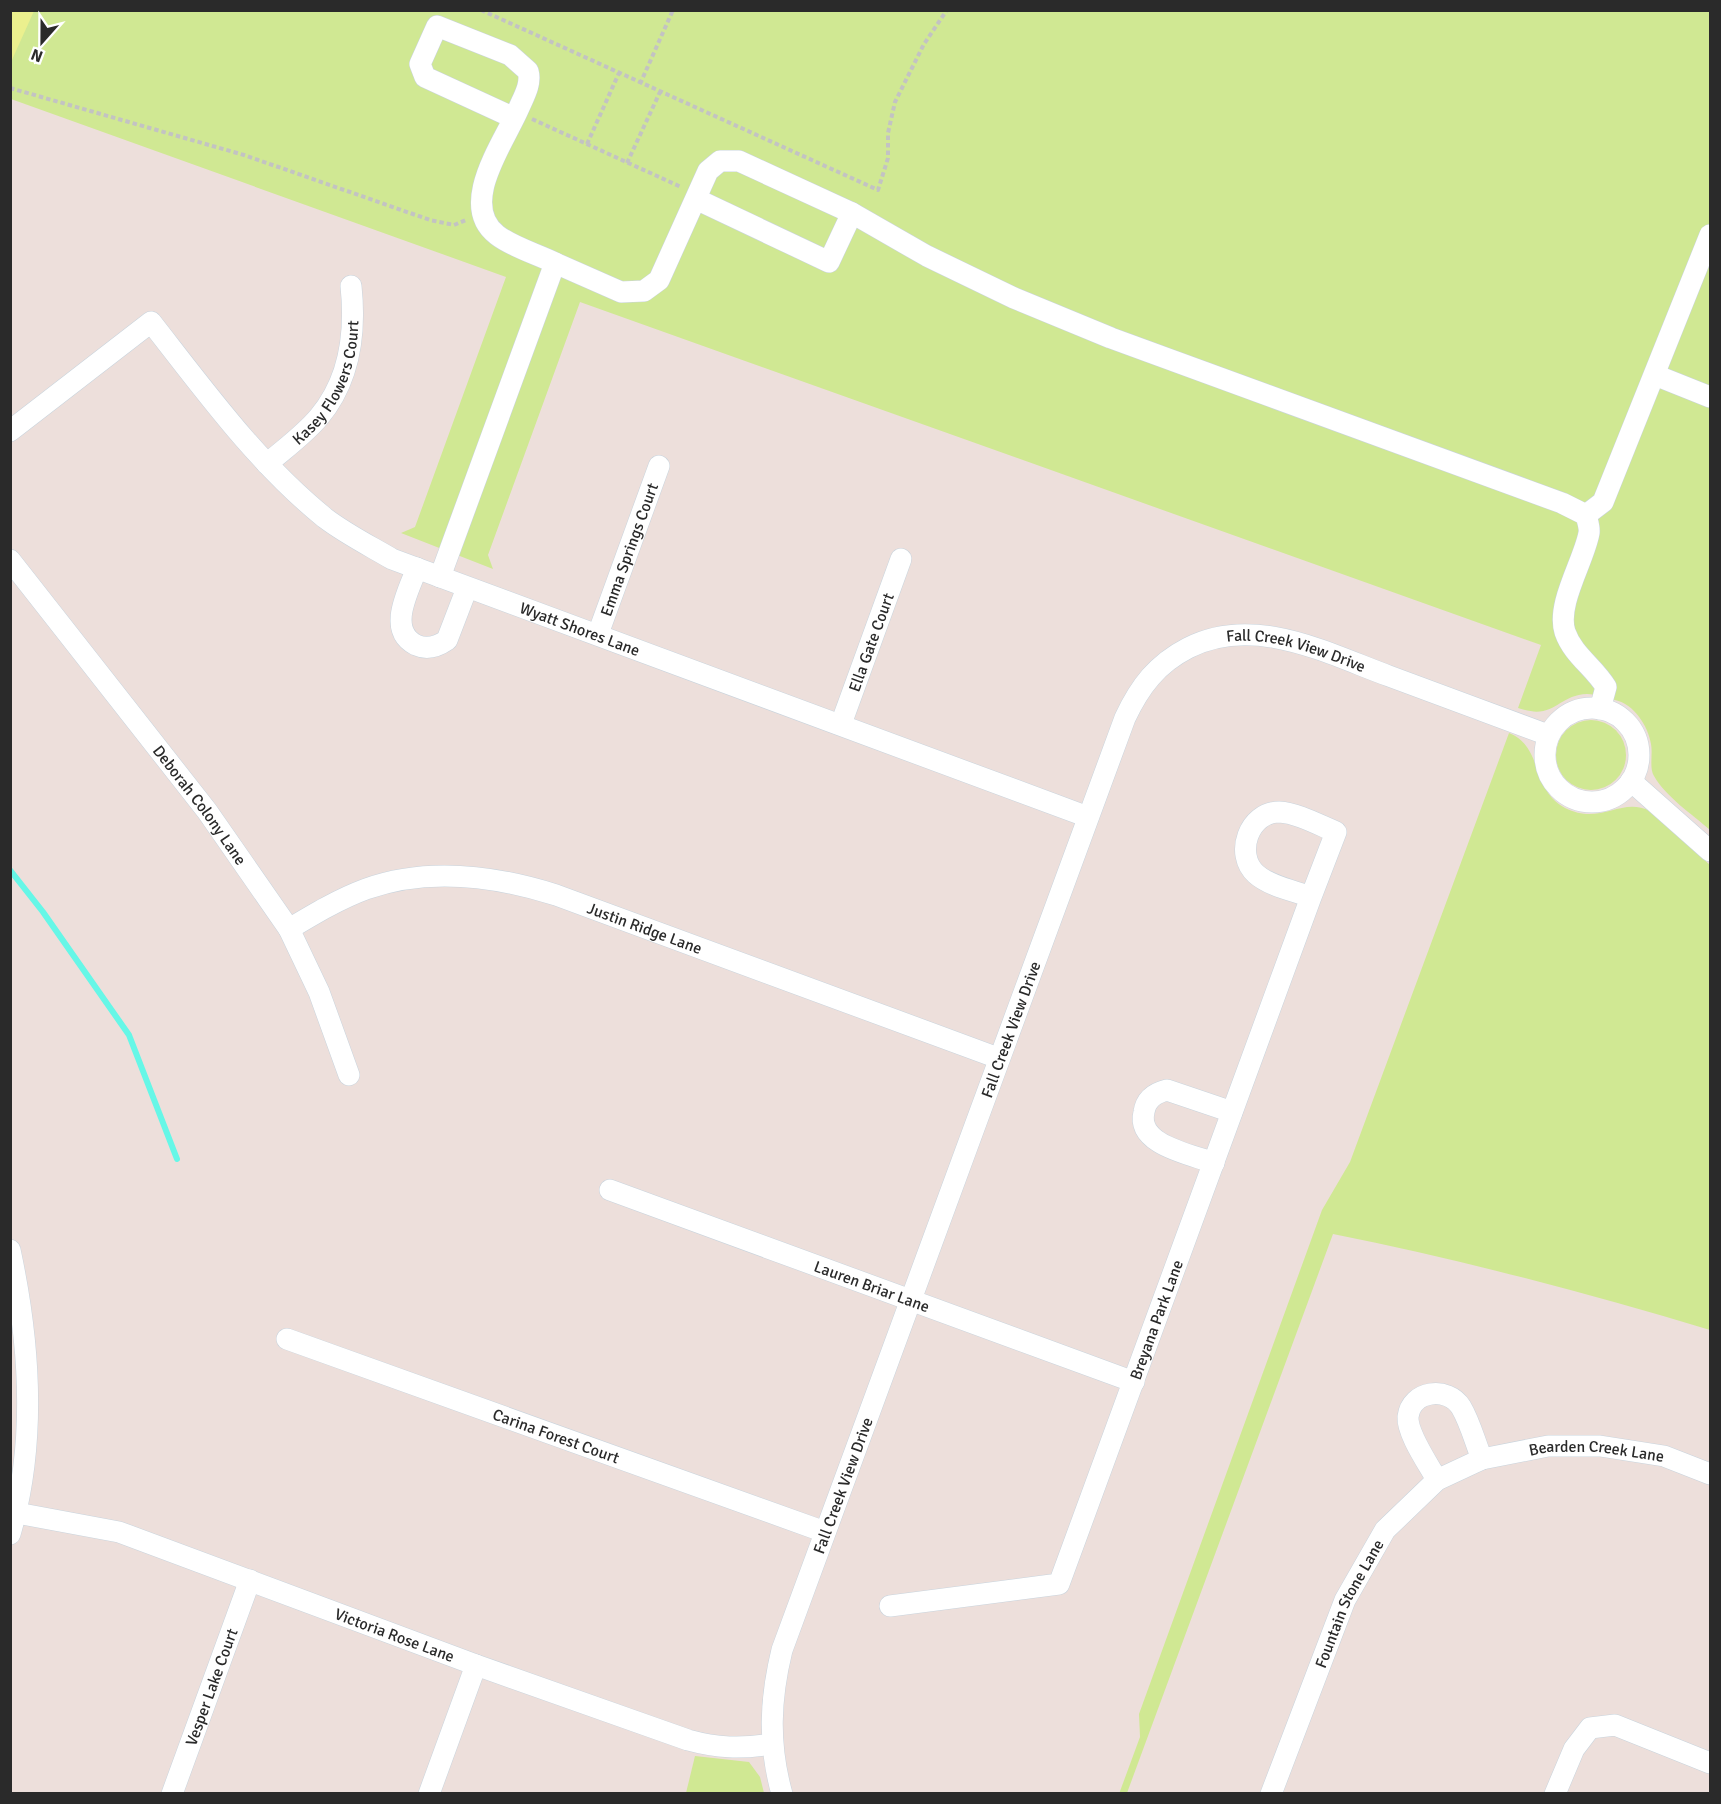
<svg xmlns="http://www.w3.org/2000/svg" width="1721" height="1804" viewBox="0 0 1721 1804" font-family="Signika,sans-serif">
  <style>
    .green { fill: #d0e893 }
    .pitch { fill: #ebf08e }
    .lines { fill: none; stroke-linecap: round; stroke-linejoin: round }
    .stream { stroke: #66f7e7; stroke-width: 6 }
    .minor-casing { stroke: #c9d4dd; stroke-width: 22 }
    .path { stroke: #c3c3c3; stroke-width: 4; stroke-dasharray: 4.5 3; stroke-linecap: butt }
    .minor { stroke: #fff; stroke-width: 21 }
    .labels { text-anchor: middle; stroke-width: 6; stroke-linejoin: round; paint-order: stroke }
    .street-label { font-size: 16px; fill: #2a2a2a; stroke: #fff }
  </style>
  <rect width="100%" height="100%" fill="#eddfdb"/>
  <g class="green">
    <path d="M10 11H1710V830C1692 814 1666 797 1654 776 1649 768 1653 754 1651 744 1648 726 1634 704 1615 700 1607 698 1596 694 1587 694 1557 695 1555 721 1518 708L1541 645 580 302 488 555 493 569 401 533 415 527 506 277 11 99Z"/>
    <circle cx="1591" cy="755" r="35"/>
    <path d="M1509 733C1544 747 1530 789 1565 808 1601 826 1621 796 1650 811L1710 865V1330C1584 1292 1462 1260 1333 1234L1127 1793 1119 1794 1140 1737 1139 1714 1322 1210 1350 1162Z"/>
    <path d="M695 1756 749 1762 760 1777 764 1793H686Z"/>
  </g>
  <path class="pitch" d="M11 10 34 11 11 62 10 11Z"/>
  <g class="lines">
    <path class="stream" d="M10 870 43 912 129 1035 177 1159"/>
    <g class="minor-casing">
      <g id="minor">
        <path d="M514 118 425 77 420 64 437 26 510 55 528 71C532 84 523 98 518 110 503 144 458 205 497 235 512 247 537 254 555 263"/>
        <path d="M852 213 927 256 1014 298 1111 338 1562 503 1586 515C1587 520 1590 527 1589 533 1584 561 1556 604 1565 632 1573 655 1594 667 1606 687L1600 709"/>
        <path d="M1655 375 1710 397"/>
        <path id="s1" d="M10 431 151 322C205 391 257 463 325 518 346 534 370 546 392 559L1088 817"/>
        <path id="s2" d="M267 464C284 449 304 435 319 417 350 380 356 333 351 286"/>
        <path d="M1586 515 1603 502 1710 235"/>
        <path id="s3" d="M10 560 207 811 289 929 319 992 349 1075"/>
        <path d="M417 568C409 590 386 630 416 645 427 650 437 647 447 640L467 588"/>
        <path d="M440 577 555 263 621 292 644 291 659 280 708 171 720 161H739L852 213 829 262 696 199"/>
        <path id="s4" d="M598 634 659 466"/>
        <circle cx="1592" cy="755" r="47"/>
        <path id="s5" d="M841 724 901 559"/>
        <path d="M1631 781 1710 851"/>
        <path id="s6" d="M289 929C314 914 339 899 366 889 427 867 496 876 556 895L998 1058"/>
        <path d="M1214 1163C1190 1154 1136 1145 1144 1112 1146 1099 1155 1093 1167 1090L1232 1112"/>
        <path id="s7" d="M610 1190 1134 1382"/>
        <path d="M10 1250C30 1343 37 1442 10 1534"/>
        <path id="s8" d="M287 1339 825 1532"/>
        <path d="M1437 1480C1429 1465 1407 1434 1408 1417 1411 1390 1448 1386 1461 1407 1470 1422 1475 1442 1482 1459"/>
        <path id="s9" d="M17 1513 119 1532 476 1665 688 1740C717 1748 741 1749 771 1744"/>
        <path id="s10" d="M890 1606 1059 1584 1311 897C1295 891 1269 886 1256 874 1234 854 1249 812 1279 812 1298 813 1319 825 1336 832L1311 897"/>
        <path id="s11" d="M172 1794 250 1580"/>
        <path d="M429 1794 476 1665"/>
        <path id="s12" d="M782 1794C768 1744 770 1699 782 1650L1125 718C1140 686 1157 664 1188 648 1254 614 1326 653 1389 676 1442 696 1495 715 1548 735"/>
        <path id="s13" d="M1271 1794 1345 1600 1385 1530 1437 1480 1482 1459 1548 1446H1600L1664 1456 1710 1474"/>
        <path d="M1555 1794 1574 1749 1590 1728 1615 1725 1710 1763"/>
      </g>
    </g>
    <g class="path">
      <path d="M481 10 878 190 888 158V133L895 102 924 44 947 10"/>
      <path d="M640 84 673 10"/>
      <path d="M10 88 244 155 430 220 454 225 466 220"/>
      <path d="M532 119 681 187"/>
      <path d="M587 144 619 73"/>
      <path d="M627 163 660 92"/>
    </g>
    <use href="#minor" class="minor"/>
  </g>
  <g class="labels">
    <g class="street-label">
      <text dy="6" stroke="none"><textPath href="#s2" startOffset="105">Kasey Flowers Court</textPath></text>
      <text dy="6" stroke="none"><textPath href="#s4" startOffset="90">Emma Springs Court</textPath></text>
      <text dy="6" stroke="none"><textPath href="#s1" startOffset="720">Wyatt Shores Lane</textPath></text>
      <text dy="6" stroke="none"><textPath href="#s5" startOffset="87">Ella Gate Court</textPath></text>
      <text dy="6" stroke="none"><textPath href="#s12" startOffset="1347">Fall Creek View Drive</textPath></text>
      <text dy="6" stroke="none"><textPath href="#s3" startOffset="310">Deborah Colony Lane</textPath></text>
      <text dy="6" stroke="none"><textPath href="#s6" startOffset="375">Justin Ridge Lane</textPath></text>
      <text dy="6" stroke="none"><textPath href="#s12" startOffset="807">Fall Creek View Drive</textPath></text>
      <text dy="6" stroke="none"><textPath href="#s7" startOffset="279">Lauren Briar Lane</textPath></text>
      <text dy="6" stroke="none"><textPath href="#s10" startOffset="452">Breyana Park Lane</textPath></text>
      <text dy="6" stroke="none"><textPath href="#s8" startOffset="286">Carina Forest Court</textPath></text>
      <text dy="6" stroke="none"><textPath href="#s13" startOffset="526">Bearden Creek Lane</textPath></text>
      <text dy="6" stroke="none"><textPath href="#s12" startOffset="321">Fall Creek View Drive</textPath></text>
      <text dy="6" stroke="none"><textPath href="#s13" startOffset="206">Fountain Stone Lane</textPath></text>
      <text dy="6" stroke="none"><textPath href="#s9" startOffset="398">Victoria Rose Lane</textPath></text>
      <text dy="6" stroke="none"><textPath href="#s11" startOffset="114">Vesper Lake Court</textPath></text>
    </g>
  </g>
  <rect width="1721" height="1804" fill="none" stroke="#2a2a2a" stroke-width="24"/>
  <g transform="translate(42 42) rotate(201)" stroke="#ffffff" stroke-width="4.5" paint-order="stroke">
  <path d="M0-4.5L10 22L0 15L-10 22Z" fill="#2a2a2a"/>
  <text y="-9" font-size="16" font-weight="bold" text-anchor="middle" fill="#2a2a2a">N</text>
  </g>
</svg>
